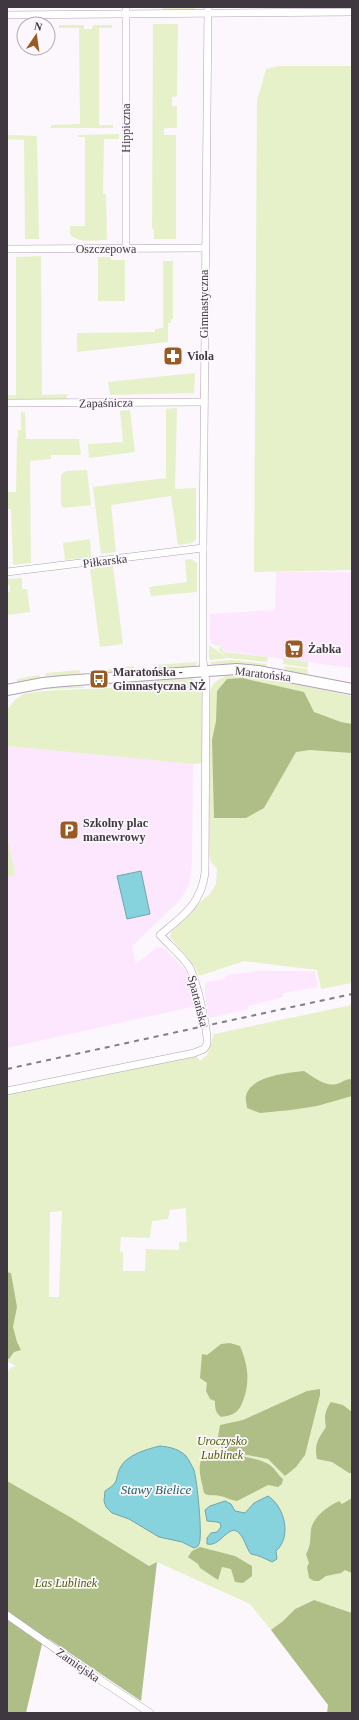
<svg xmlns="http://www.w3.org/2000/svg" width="359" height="1720" viewBox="0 0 359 1720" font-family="'Times New Roman',serif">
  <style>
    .built { fill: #fce7ff }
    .green { fill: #e6f1ca; fill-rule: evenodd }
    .forest { fill: #afbe87 }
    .water { fill: #86d2dd; stroke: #71a4ae }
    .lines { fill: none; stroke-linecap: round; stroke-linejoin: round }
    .street-casing { stroke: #b3a0b6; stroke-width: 8 }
    .secondary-casing { stroke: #b3a0b6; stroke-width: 12 }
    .street { stroke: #fff; stroke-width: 7 }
    .secondary { stroke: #fff; stroke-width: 10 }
    .rail { stroke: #837c84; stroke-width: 2; stroke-dasharray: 5 5; stroke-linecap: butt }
    .labels { text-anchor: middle; stroke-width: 3.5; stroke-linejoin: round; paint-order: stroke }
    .street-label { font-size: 12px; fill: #403841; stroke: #fbf7fc }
    .poi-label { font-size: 12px; font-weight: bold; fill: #403841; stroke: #fbf7fc; text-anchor: start }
    .park-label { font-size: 12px; font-style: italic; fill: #4d5c01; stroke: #fbf7fc }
    .water-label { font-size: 13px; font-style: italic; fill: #205f67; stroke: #fbf7fc }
  </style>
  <rect width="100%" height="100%" fill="#fbf7fc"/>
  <g class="built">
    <path d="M276 572H352V668L224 651 220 644H212L210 639V614L275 610Z"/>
    <path d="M7 746 193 764 192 864 189 885 180 900 132 946 136 964 157 947 165 949 186 971 196 1006 7 1048V877L15 875 7 836Z"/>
    <path d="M258 971H315L318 987 283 993V997L248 1006V1009L209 1018 205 995V984L207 982 225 979 226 975Z"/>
  </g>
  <g class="green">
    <path d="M162 7H197L195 8V10H163Z"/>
    <path d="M153 24H178L177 96 172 97V106H177V128H164V135H176V239H154V229H152Z"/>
    <path d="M59 25H84V29H92L93 25H112V28H99V125H113V128H51V125L80 124 79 28H59Z"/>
    <path d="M279 66H352V570L254 572 257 101 266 69Z"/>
    <path d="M119 134V139H104L103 194H106L107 240C95 240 78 244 70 234V226H85V137H78L77 135Z"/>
    <path d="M7 135 37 136 39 239H25L24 140 7 139Z"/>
    <path d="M41 256 42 395 68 394 65 400H7V395H16V257Z"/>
    <path d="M98 257H111V260H125V301H98Z"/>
    <path d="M163 261H173V319H171V323H168V342L77 352V333L155 332V329L163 328Z"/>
    <path d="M195 373 194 393 110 395 108 382Z"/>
    <path d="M177 408 175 489 196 488V539L192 543 178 545 171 496 111 505 116 552 101 554 93 487 166 478V409Z"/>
    <path d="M130 410 135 452 89 458 88 444 123 442 120 411Z"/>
    <path d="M21 412H25L26 439H79L81 455H51V459L30 461 31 563 13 565 11 509H7V492H16L17 438H18V430H21Z"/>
    <path d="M87 470 91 505 63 508 61 505V475L66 471Z"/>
    <path d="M90 539 91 557 65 560 63 543Z"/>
    <path d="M191 559 197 563V592L151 596 149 587 187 582 185 560Z"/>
    <path d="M113 566 123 644 100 647 90 569Z"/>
    <path d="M22 578V589H27L30 612 8 615 7 592H10V585H8V579Z"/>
    <path d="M213 644H219L224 652 268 657 267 662 228 658 218 649H220V646Z"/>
    <path d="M209 645 228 658 210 660 209 656Z"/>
    <path d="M283 658 308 662V668L283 664Z"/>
    <path d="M232 660 267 664 265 668 238 664 213 665 209 662Z"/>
    <path d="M198 662 194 667 153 671 154 665Z"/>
    <path d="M134 666V672L108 671V669Z"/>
    <path d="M284 666 307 669 308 673C302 676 290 674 285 670Z"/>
    <path d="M79 670 81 673 67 676 45 678 46 673Z"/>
    <path d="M39 675 41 679 17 683V679Z"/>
    <path d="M228 675 286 682 352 696V983L321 989 317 970 244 961 199 976 196 969 170 937 171 932 200 902 210 894 216 884 217 869 211 862 209 855V698C210 685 215 680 228 675Z"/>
    <path d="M190 678 199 681 203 689V763L193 764 7 746V710L15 700 23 694 42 691 153 686V680Z"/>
    <path d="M149 680 148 684 110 686 128 681Z"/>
    <path d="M57 685 84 687V688L46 689V687Z"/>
    <path d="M7 836 15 875 7 877Z"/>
    <path d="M352 1005V1613L314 1600 295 1609 283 1621 271 1630 250 1604 157 1562 149 1566 7 1482V1375L9 1369 16 1366 7 1361V1094L196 1055 200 1061 207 1055 214 1034ZM186 1208 187 1242H179V1250L146 1249 145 1271H123V1252H120L121 1237 150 1238 152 1221 168 1219 170 1210ZM62 1211 59 1297H49L50 1212Z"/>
  </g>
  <g class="forest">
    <path d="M242 678 304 692 314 712 341 722 352 724V753L310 750 296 752 264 808 246 818H214L212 740 216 721 217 691 227 679Z"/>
    <path d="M304 1071C313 1077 326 1087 337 1084 343 1082 345 1079 352 1079V1096L317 1106 291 1110 260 1113 247 1108C247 1105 245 1099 246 1096 250 1076 288 1073 304 1071Z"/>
    <path d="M7 1272 11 1273 17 1307 13 1327 17 1342 21 1350 14 1352 9 1359 7 1358Z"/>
    <path d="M230 1343 240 1346C247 1363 250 1377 245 1395 243 1400 242 1406 238 1410 234 1415 227 1416 221 1417 215 1412 215 1408 215 1401L210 1399 206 1391 207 1383 200 1378 202 1354 207 1355 221 1344Z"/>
    <path d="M320 1389V1395L305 1455 296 1467 285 1476 268 1459 222 1450 218 1437 220 1425 243 1420 307 1391Z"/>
    <path d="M331 1402 343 1405 352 1412V1473H349L332 1462 317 1459C314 1444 318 1439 326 1427 324 1417 325 1410 331 1402Z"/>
    <path d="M217 1453C231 1455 259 1457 270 1465 275 1469 278 1475 283 1479L282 1484 278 1487 268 1485 237 1501C230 1500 226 1497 220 1496 215 1494 209 1497 204 1493 202 1481 196 1467 203 1456Z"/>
    <path d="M7 1481 70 1517 149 1566 157 1562 141 1701 49 1639 42 1644 26 1713H7Z"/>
    <path d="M352 1498V1573L345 1570 341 1573 326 1576 319 1581H314L309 1578 307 1567 309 1563 306 1554C311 1546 310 1538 311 1529 314 1516 328 1506 339 1501L342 1504Z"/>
    <path d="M200 1547 235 1556 252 1566V1576L243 1583 235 1582 231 1569 222 1567 218 1580 200 1568 198 1564 188 1557 192 1551Z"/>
    <path d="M314 1600 352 1613V1713H327L328 1705 271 1630 283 1621 295 1609Z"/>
  </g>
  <g class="water">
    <path d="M141 871 150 914 127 919 117 876Z"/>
    <path d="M160 1446C170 1447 179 1449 186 1456 189 1460 192 1466 194 1470 197 1480 203 1537 199 1544 198 1547 196 1547 194 1548L182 1542 159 1537 129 1519 112 1513 106 1507 104 1501 105 1491C120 1481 114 1482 120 1468 126 1455 147 1449 160 1446Z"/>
    <path d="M268 1496C285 1507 292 1537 276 1551L277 1559 272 1562C266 1559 258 1555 251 1554 245 1547 244 1533 234 1530 224 1532 218 1547 207 1544V1538L211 1533 217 1532 221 1527 220 1523 217 1522 207 1521 205 1510 210 1506 225 1501 231 1504 235 1511 245 1513 254 1503Z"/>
  </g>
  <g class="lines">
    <g class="street-casing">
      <g id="street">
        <path d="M126 7V249"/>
        <path d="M7 15 352 12"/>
        <path d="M7 249 205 248"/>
        <path d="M7 403 204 402"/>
        <path d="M7 572 203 548"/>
        <path d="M7 1091 194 1053 204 1049 207 1044C208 1029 196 977 188 965 180 954 169 945 160 935 183 916 201 904 205 873L206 683 203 661V548L208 7"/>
        <path d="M7 1615 87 1671 150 1713"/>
      </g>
    </g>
    <g class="secondary-casing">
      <path id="secondary" d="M7 690 43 683 63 681 237 669 258 671 352 689"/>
    </g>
    <use href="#street" class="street"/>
    <use href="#secondary" class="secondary"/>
    <path class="rail" d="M7 1069 352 994"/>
  </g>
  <defs>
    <g id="pharmacy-square" transform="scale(1)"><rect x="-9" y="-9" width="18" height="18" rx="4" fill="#9a5a23" stroke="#fbf7fc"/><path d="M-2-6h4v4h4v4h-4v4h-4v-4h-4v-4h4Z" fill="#fff"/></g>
    <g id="supermarket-square" transform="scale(1)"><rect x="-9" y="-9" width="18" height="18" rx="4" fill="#9a5a23" stroke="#fbf7fc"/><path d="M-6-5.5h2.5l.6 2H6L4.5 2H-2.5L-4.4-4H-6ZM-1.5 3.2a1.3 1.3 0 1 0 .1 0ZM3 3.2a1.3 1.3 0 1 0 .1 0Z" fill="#fff"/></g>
    <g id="bus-square" transform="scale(1)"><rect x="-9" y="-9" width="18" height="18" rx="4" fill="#9a5a23" stroke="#fbf7fc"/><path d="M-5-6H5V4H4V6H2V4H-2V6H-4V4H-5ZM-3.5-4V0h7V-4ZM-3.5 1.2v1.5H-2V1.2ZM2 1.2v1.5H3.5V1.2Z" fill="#fff"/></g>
    <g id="parking-square" transform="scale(1)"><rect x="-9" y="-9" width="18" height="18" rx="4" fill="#9a5a23" stroke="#fbf7fc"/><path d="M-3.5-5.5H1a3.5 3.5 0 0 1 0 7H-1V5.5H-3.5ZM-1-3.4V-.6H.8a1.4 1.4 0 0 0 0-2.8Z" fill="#fff"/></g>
  </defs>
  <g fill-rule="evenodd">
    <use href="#pharmacy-square" x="173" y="356"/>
    <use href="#supermarket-square" x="294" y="649"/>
    <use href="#bus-square" x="99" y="679"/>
    <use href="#parking-square" x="69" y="830"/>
  </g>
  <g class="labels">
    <g class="street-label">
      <text transform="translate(126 128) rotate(-90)" y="4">Hippiczna</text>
      <text x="106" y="253">Oszczepowa</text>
      <text transform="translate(204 304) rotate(-90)" y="4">Gimnastyczna</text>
      <text transform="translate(106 403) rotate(-1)" y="4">Zapaśnicza</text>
      <text transform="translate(105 561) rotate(-7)" y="4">Piłkarska</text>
      <text transform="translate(263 674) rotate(7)" y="4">Maratońska</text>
      <text transform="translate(198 1001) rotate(76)" y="4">Spartańska</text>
      <text transform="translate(78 1665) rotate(35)" y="4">Zamiejska</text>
    </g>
    <g class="poi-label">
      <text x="187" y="360">Viola</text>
      <text x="308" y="653">Żabka</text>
      <text x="113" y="676">Maratońska -<tspan x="113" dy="14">Gimnastyczna NŻ</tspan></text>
      <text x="83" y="827">Szkolny plac<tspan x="83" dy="14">manewrowy</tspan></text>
    </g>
    <g class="park-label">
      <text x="222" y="1445">Uroczysko<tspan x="222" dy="14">Lublinek</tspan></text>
      <text x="66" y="1587">Las Lublinek</text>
    </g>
    <g class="water-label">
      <text x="156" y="1494">Stawy Bielice</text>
    </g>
  </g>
  <rect width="359" height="1720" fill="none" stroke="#403841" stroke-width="16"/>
  <g transform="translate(36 36) rotate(13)"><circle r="19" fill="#fbf7fc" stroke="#b0abb1"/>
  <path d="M0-3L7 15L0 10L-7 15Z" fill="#9a5a23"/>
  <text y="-6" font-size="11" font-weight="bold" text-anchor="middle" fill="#403841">N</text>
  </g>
</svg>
